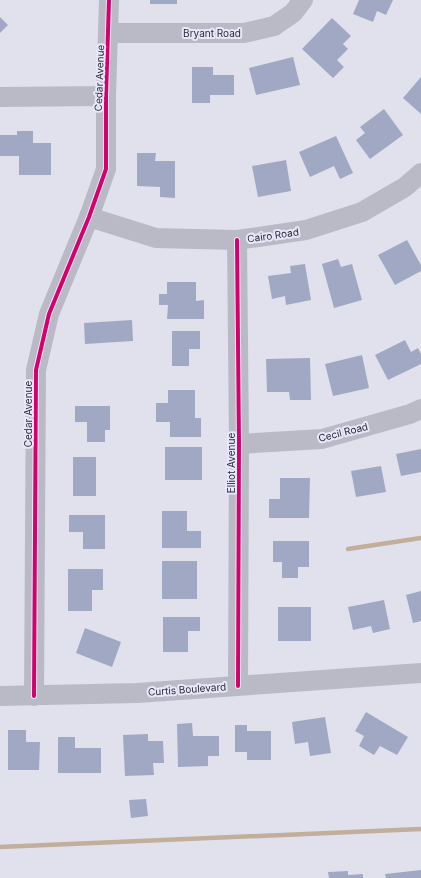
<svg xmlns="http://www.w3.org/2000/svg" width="421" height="878" viewBox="0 0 421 878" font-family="Inter,sans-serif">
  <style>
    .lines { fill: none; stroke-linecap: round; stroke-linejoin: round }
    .stream { stroke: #c1ae9b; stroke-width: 4.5 }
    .building { fill: #a1a8c3 }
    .minor { stroke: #babac7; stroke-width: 20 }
    .cycleway-casing { stroke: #e9e8fb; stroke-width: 6 }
    .cycleway { stroke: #d6006c; stroke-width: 4 }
    .labels { text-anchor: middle; stroke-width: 4; stroke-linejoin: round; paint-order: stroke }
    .street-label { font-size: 10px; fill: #282b38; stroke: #e9e8fb }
  </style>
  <rect width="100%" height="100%" fill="#e1e1ee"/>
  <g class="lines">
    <g class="stream">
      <path d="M348 549 421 538"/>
      <path d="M0 847 421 829"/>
    </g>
  </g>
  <g class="building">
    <rect x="150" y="0" width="27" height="4"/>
    <path d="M359 0H393L386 15 377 11 373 22 353 14Z"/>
    <path d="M0 17 8 25 0 33Z"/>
    <path d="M332 18 351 36 343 44 348 49 337 60 344 67 333 78 302 49Z"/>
    <path d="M293 57 300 85 256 95 249 68Z"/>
    <path d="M192 67H213V75H234V95H210V103H192Z"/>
    <path d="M421 77V114L403 98Z"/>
    <path d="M384 109 403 135 370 159 356 140 365 133 360 127Z"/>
    <path d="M17 131H33V143H51V175H19V156H0V135H17Z"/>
    <path d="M336 136 353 173 340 179 334 166 310 177 299 152Z"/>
    <path d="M137 153H156L155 161H175V198L160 197V187L137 186Z"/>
    <path d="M286 160 291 191 258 197 252 166Z"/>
    <path d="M407 240 421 265V271L395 285 378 255Z"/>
    <path d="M338 259 341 267 352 264 362 300 334 308 322 264Z"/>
    <path d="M305 264 311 300 286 305 285 296 272 299 268 276 291 273 290 266Z"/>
    <path d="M167 282H196V301L204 300V319H167L168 305H159V294H167Z"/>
    <path d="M132 320 133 341 85 344 84 323Z"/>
    <path d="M172 331H200V349H189V366H172Z"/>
    <path d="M405 340 411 352 418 348 421 354V364L388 380 375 355Z"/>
    <path d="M362 355 369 388 333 396 325 364Z"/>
    <path d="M310 358 311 400H290L289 392H267L266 359Z"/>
    <path d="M168 390H195V418H201V437H170V422H156V403H168Z"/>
    <path d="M75 406H110V430H105V442H87V422H75Z"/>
    <rect x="165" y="447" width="37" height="33"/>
    <path d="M421 449V472L401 476 396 454Z"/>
    <rect x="73" y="457" width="23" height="39"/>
    <path d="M381 466 386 492 356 497 351 471Z"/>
    <path d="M280 478H310L309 518H269V499H280Z"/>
    <path d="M162 511H187V531H201V548H162Z"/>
    <path d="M69 515H105V549H83V532H69Z"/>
    <path d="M273 541H309V567H298V578H282V562H273Z"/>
    <rect x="162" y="561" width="35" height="38"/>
    <path d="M68 569H103V590H92V611H68Z"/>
    <path d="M421 591V621L413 623 406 595Z"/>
    <path d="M384 600 390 629 373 633 371 626 353 630 348 607Z"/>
    <rect x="278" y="607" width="33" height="34"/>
    <path d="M163 617H200V631H188V652H163Z"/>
    <path d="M85 628 121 642 112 667 76 653Z"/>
    <path d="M366 712 408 737 397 755 380 746 374 755 359 746 364 736 355 731Z"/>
    <path d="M325 717 331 753 310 756 308 742 295 744 292 722Z"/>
    <path d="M192 723 193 736H219V756H208V766L178 767 177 724Z"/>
    <path d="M235 725H247V731H271V760H247V752H235Z"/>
    <path d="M8 730H26V742H40L39 770H8Z"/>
    <path d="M148 734V741H163L164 763H153L154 775 125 776 123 735Z"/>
    <path d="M58 737H75V748H101V773H58Z"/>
    <path d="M146 799 148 816 131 818 129 800Z"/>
    <path d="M421 870V878H386L385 874Z"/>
    <path d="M348 871V875L363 874V878H329L328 872Z"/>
  </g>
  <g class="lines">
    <g class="minor">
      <path d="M109 33H244L274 26 293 13 303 0"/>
      <path d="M0 97 106 96"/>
      <path d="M89 217 156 238 237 240 306 230 362 212 405 187 421 173"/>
      <path d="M237 240 239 444 238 686"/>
      <path d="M239 444 322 439 410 414 421 409"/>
      <path d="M0 696 137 693 421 673"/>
      <path d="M34 696 36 370 49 314 89 217 106 169V96L109 0"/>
    </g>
    <g class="cycleway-casing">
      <g id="cycleway">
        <path d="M237 240 239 444 238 686"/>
        <path d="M34 696 36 370 49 314 89 217 106 169V96L109 0"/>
      </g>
    </g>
    <use href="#cycleway" class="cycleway"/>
  </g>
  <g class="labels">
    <g class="street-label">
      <text x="212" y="37">Bryant Road</text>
      <text transform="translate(99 78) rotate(-88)" y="4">Cedar Avenue</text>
      <text transform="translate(273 235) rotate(-8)" y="4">Cairo Road</text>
      <text transform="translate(28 414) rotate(-90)" y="4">Cedar Avenue</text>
      <text transform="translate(343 432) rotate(-14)" y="4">Cecil Road</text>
      <text transform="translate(231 463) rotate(-90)" y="4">Elliot Avenue</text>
      <text transform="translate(187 689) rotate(-4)" y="4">Curtis Boulevard</text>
    </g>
  </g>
</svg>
